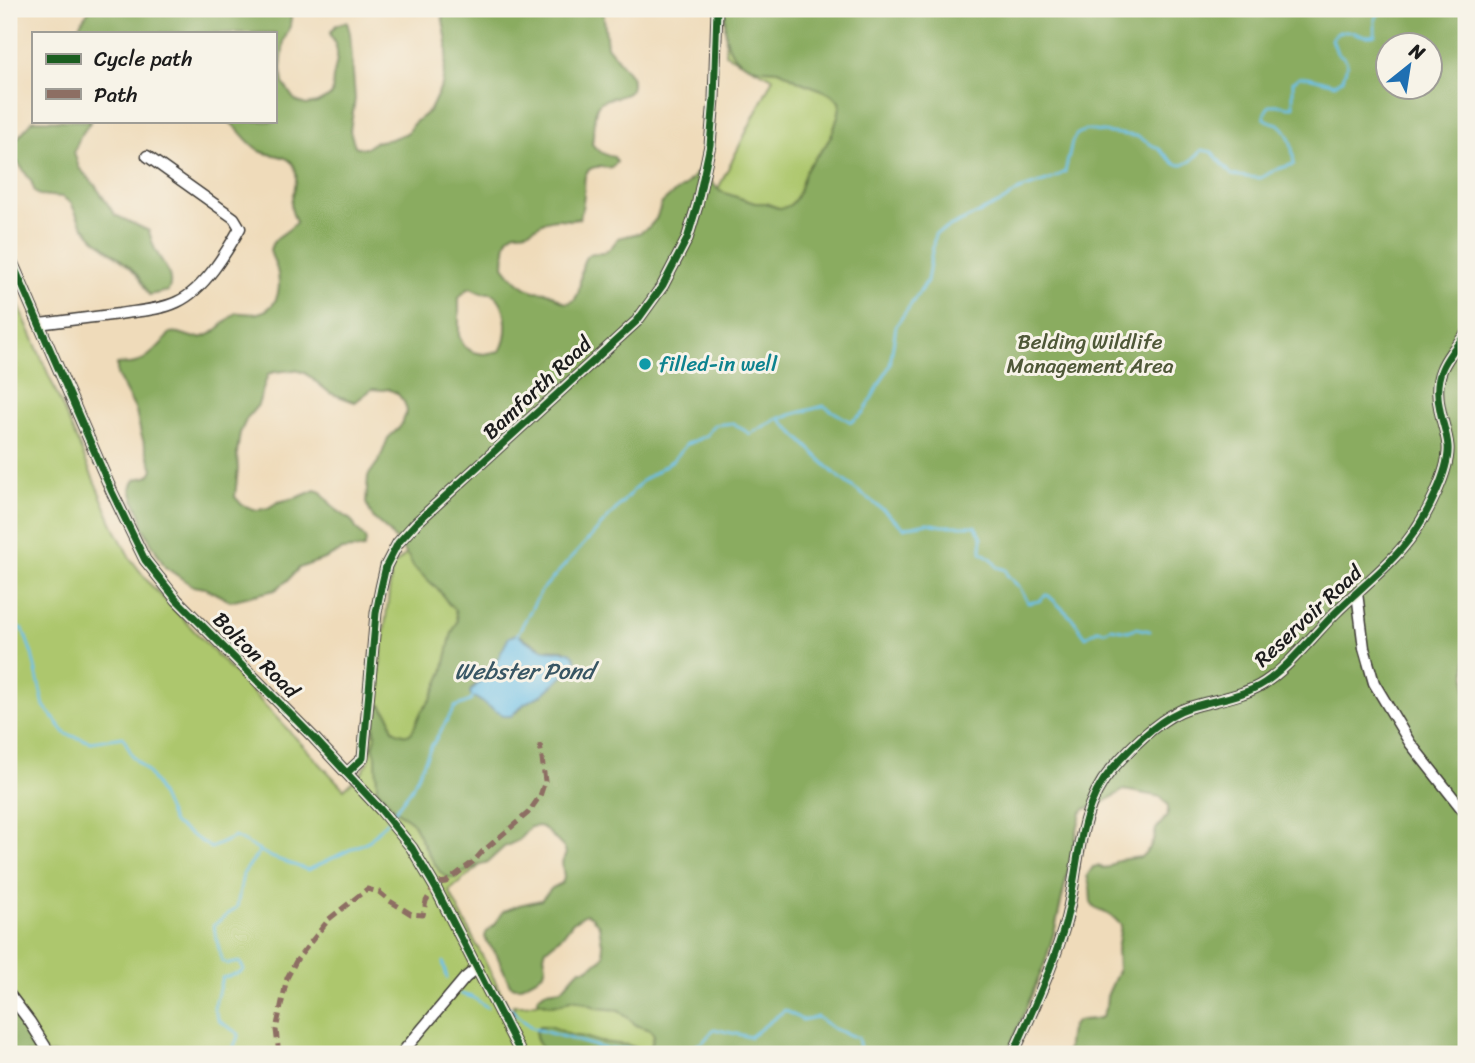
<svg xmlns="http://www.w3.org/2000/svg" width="1475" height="1063" viewBox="0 0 1475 1063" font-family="Sriracha,sans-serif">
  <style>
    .green { fill: #adc76d; stroke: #647244; stroke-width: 2; fill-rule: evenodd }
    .forest { fill: #8aac60; stroke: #53643e; stroke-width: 2; fill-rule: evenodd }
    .water { fill: #6dc1e9; stroke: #446e82; stroke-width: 2 }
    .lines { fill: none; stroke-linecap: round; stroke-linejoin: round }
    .stream { stroke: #6dc1e9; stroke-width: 2.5 }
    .minor-casing { stroke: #3c3934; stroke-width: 13 }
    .minor { stroke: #fff; stroke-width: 10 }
    .quiet { stroke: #8d6e63; stroke-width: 5; stroke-dasharray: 10 5; stroke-linecap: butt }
    .cycleway-casing { stroke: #f7f3e8; stroke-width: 11 }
    .cycleway { stroke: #1b5e20; stroke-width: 7 }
    .culture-dot { fill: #0f9aa8; stroke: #f7f3e8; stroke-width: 2.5 }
    .labels { text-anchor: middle; stroke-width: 6; stroke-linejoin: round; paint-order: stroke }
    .park-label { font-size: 21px; fill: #4f5838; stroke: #f7f3e8 }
    .culture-label { font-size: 21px; fill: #0d838f; stroke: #f7f3e8; text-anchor: start }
    .street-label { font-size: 21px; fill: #1c1c1c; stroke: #f7f3e8 }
    .water-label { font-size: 23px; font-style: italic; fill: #385664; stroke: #f7f3e8 }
  </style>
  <rect width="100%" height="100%" fill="#f7f3e8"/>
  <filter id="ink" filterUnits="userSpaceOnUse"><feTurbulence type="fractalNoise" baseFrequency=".0143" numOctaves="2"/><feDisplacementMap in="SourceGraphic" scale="14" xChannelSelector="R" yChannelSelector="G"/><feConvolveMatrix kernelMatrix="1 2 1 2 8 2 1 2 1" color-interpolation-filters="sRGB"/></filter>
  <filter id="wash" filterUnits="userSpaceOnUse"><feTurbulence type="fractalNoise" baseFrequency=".00686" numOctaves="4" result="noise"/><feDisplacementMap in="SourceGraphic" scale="28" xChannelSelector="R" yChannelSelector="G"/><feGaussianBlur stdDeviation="1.57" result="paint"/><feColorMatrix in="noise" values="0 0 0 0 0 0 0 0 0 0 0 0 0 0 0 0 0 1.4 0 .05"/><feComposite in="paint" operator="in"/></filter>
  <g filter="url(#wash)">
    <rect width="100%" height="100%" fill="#efdbba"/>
    <path class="green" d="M727 9H1466V800L1088 788 1004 1054H9V283L115 529 130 558 150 584 344 789 362 772 369 761 392 567 630 348 718 189 773 78 725 54ZM1388 46H1430V88H1388ZM546 811 621 961 540 1002 525 1005H513L515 1014 513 1016 449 891Z"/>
    <g class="forest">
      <path d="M90 9H292L290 26 284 41 281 69 283 83 294 99 298 102 306 105 317 103 332 95C333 90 332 84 333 78 335 68 340 54 335 44 334 40 331 37 330 33L336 25 347 22 350 33 355 99 350 131 355 146 360 148H366L375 142 391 139 407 133 413 124 430 110 442 85 447 53V42L441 9H603L607 46 631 76C638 104 607 92 598 105 593 112 594 134 592 144 597 151 606 156 614 157L617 162C609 172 607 165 596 167 581 169 585 184 584 195 583 203 582 211 580 218 572 222 566 219 558 219 547 219 541 224 532 229 526 233 522 231 516 232 503 234 505 256 504 266 511 276 521 287 534 291 539 292 545 291 550 293 558 297 565 308 574 300 583 291 578 268 586 257 591 251 596 254 602 253 610 251 614 244 618 238L639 233 649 227 656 219 662 203 671 195 685 186 696 173C711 173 711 184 720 191 721 192 752 202 755 203 758 203 762 203 766 203 771 205 775 208 781 208 799 207 800 183 806 171 810 162 816 157 822 150 830 140 835 128 838 116 838 115 840 108 840 106 839 92 811 87 801 82 793 79 786 72 777 70 770 69 763 70 756 68 724 59 725 37 725 9H1466V1054H1066C1070 1045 1066 1025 1078 1021 1086 1018 1094 1021 1102 1017L1106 1006 1107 996 1118 971 1117 949 1121 925 1113 917 1094 907 1091 903 1090 887 1087 876 1093 867 1098 866 1103 868 1109 867 1118 860 1141 857 1149 849 1154 839 1156 829 1167 816 1168 811V805L1161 797 1124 790 1101 804 1085 809 1081 813 1055 929 1045 963 1007 1054H546C540 1045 530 1035 540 1026H551L570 1035 584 1037 600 1042 628 1045 644 1051 650 1050 654 1035 651 1030 636 1025 619 1010 597 1008 577 1000 572 999 562 1004 550 1005 540 1002 537 999V998L546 991 562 989 577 972 581 969H587L602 959 604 954 599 926 591 916 586 914 573 922 563 935 546 949 544 955 546 966 544 972 535 979 520 987H515L510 985 497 955 487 942 485 937 486 932 495 925 500 915 504 911 519 905 541 900 552 888 562 883 564 878 562 863 566 853 564 848 545 829 540 826 530 827 519 840 504 847 488 862 472 868 454 878 446 877 440 872 429 855 412 822 394 809 377 789 376 755 373 747 376 737 373 720 376 707 381 705C382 707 388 713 389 715 394 728 387 731 408 735L412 732 421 712 431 699 443 672 451 636 457 621 455 610 448 603 438 589 414 568 409 558 389 532 373 518 366 503 368 476 380 459 388 438 400 427 407 412 406 407 404 402 397 393 388 389 383 390 372 389 355 402 330 393 305 373 295 370 274 372 268 374 258 405 247 418 240 433 237 453 238 469 235 497 242 505 257 510 268 508 278 502 299 497 315 490 321 492 334 508 352 521 357 530 365 538 366 543 364 548 342 550 327 558 299 568 288 580 275 590 230 601 205 588 193 586 165 567 148 537 143 527 141 516 134 500 131 489 133 483 136 479C145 477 149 479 153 469L141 434 136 411 117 375V364C123 363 129 365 135 363 147 360 163 343 170 333 178 331 184 335 192 337 212 341 222 323 236 313 243 312 251 315 258 313 280 308 282 285 276 266 274 260 271 256 270 250 273 235 288 234 296 222 294 217 291 211 291 206 291 195 298 185 296 173 293 152 273 158 260 151 246 143 240 129 228 121H275V33H76L81 22ZM1388 46H1430V88H1388ZM471 288C475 290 478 292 482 293 487 294 488 291 493 294 509 305 509 337 500 351L484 354 473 352 464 346 459 336V298L466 290ZM517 634 544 649 565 650 554 684 543 694 525 703 517 712 471 689 494 666 500 655Z"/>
      <path d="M33 120 91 121 80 137 74 152 79 168 94 184 115 215 149 231C151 238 153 247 157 253 164 265 175 278 168 291L149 295 139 277 131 268 94 238 82 225 71 203 62 197 39 195 35 192 31 181 11 153C12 140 27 129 33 120Z"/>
      <path d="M9 1003 28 1030 41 1054H9Z"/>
    </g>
    <path class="water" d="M517 634C524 640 534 645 543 649 555 654 574 644 577 663L568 672 543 694 525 703 511 716H504L471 695 470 692 494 666 509 637Z"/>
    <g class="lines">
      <g class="stream">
        <path d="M779 418 835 474 882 509 904 528 927 523 943 526H975L982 537 981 552 992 559 997 567 1006 570 1007 575 1020 588 1028 603 1039 601 1046 595 1049 596 1072 618 1086 637 1097 630 1106 631 1111 628 1128 631 1136 628 1150 631"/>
        <path d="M9 588 13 590V607L9 611"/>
        <path d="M9 626 23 629 32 654 44 706 66 734 91 742 123 737 133 757 147 771 156 785 173 823 211 848 235 837 271 857 308 870 370 840 387 821"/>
        <path d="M517 635 541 591 642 481 673 460 687 444 706 436 714 425 733 423 750 434 779 418 824 406 851 422 864 412 890 365 896 326 927 281 935 234 1004 201 1019 190 1050 180 1065 172 1072 142 1076 135 1085 130 1136 136 1159 149 1175 164 1183 165 1191 161 1202 150 1212 152 1232 175 1247 177 1261 178 1275 170 1294 164C1293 152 1291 133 1280 125 1273 121 1269 123 1264 118 1268 96 1280 108 1293 107V82L1299 77H1308L1335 84 1343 79C1347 65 1351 60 1337 53L1332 39C1344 20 1358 41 1375 35V19L1382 9"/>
        <path d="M391 816 412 788 431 747 455 707 470 701 474 694"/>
        <path d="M443 962 447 978"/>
        <path d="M461 994 472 997 487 1007"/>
        <path d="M506 1005 532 1028 606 1049H689L703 1042 714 1029 750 1037 785 1010 802 1020 817 1017 834 1029 858 1038 861 1054"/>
        <path d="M231 1054 239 1034 219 1021 214 1008 222 978 237 974 244 970 240 962 228 964 222 961 215 933 214 925 237 907 243 874 260 851"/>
      </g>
    </g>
  </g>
  <g filter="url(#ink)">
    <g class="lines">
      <g class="minor-casing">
        <g id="minor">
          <path d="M9 255 112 492 145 560 177 600 314 738 381 810 412 848 435 887 521 1054"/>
          <path d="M39 324C65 321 92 317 119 314 138 311 160 310 177 302 204 290 226 253 240 228L234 218 147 156"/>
          <path d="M1357 593 1364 648 1374 683 1410 743 1466 814"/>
          <path d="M347 773 363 758 376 613 381 588 386 566 398 543 416 523 637 321 663 285 687 239 697 206 710 145 714 99 717 9"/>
          <path d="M9 994 30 1022 50 1054"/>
          <path d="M401 1054 465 978 477 968"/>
          <path d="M1013 1054C1031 1014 1050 973 1063 931 1080 879 1073 815 1111 770 1130 748 1160 717 1188 708 1212 700 1237 698 1259 686 1285 672 1314 634 1335 613 1362 586 1391 565 1413 534 1427 514 1450 470 1448 446 1447 434 1442 422 1440 410 1432 375 1445 360 1466 334"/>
        </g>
      </g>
      <use href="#minor" class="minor"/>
      <path class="quiet" d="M279 1054 276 1030 287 978 296 961 329 919 367 889 379 892 390 901 411 914 423 915 426 901 437 883 446 882 473 862 482 852 528 813 540 796 545 781 540 744"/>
      <g class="cycleway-casing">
        <g id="cycleway">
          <path d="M9 255 112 492 145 560 177 600 314 738 381 810 412 848 435 887 521 1054"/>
          <path d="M347 773 363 758 376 613 381 588 386 566 398 543 416 523 637 321 663 285 687 239 697 206 710 145 714 99 717 9"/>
          <path d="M1013 1054C1031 1014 1050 973 1063 931 1080 879 1073 815 1111 770 1130 748 1160 717 1188 708 1212 700 1237 698 1259 686 1285 672 1314 634 1335 613 1362 586 1391 565 1413 534 1427 514 1450 470 1448 446 1447 434 1442 422 1440 410 1432 375 1445 360 1466 334"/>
        </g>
      </g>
      <use href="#cycleway" class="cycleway"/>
    </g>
  </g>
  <circle class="culture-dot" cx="645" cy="364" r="7"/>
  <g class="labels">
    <g class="park-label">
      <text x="1090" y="349">Belding Wildlife<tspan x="1090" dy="24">Management Area</tspan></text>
    </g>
    <g class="culture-label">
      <text x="659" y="371">filled-in well</text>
    </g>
    <g class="street-label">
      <text transform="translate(537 388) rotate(-43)" y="7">Bamforth Road</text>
      <text transform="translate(1308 616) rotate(-43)" y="7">Reservoir Road</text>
      <text transform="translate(256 655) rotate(45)" y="7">Bolton Road</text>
    </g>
    <g class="water-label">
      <text x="524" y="679">Webster Pond</text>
    </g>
  </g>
  <rect width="1475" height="1063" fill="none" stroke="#f7f3e8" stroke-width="35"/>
  <rect x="32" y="32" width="245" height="91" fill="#f7f3e8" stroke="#9f9d96" stroke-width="2"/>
  <rect x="46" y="54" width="35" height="10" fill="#1b5e20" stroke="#9f9d96" stroke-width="2"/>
  <text x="94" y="66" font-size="21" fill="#1c1c1c">Cycle path</text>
  <rect x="46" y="89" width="35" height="10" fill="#8d6e63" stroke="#9f9d96" stroke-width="2"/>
  <text x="94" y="102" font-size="21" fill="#1c1c1c">Path</text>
  <g transform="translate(1409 66) rotate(30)"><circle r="33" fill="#f7f3e8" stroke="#9f9d96" stroke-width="2"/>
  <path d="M0-5L12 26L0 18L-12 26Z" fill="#1f6fb2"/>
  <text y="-10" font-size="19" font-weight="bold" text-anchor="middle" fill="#1c1c1c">N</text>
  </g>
</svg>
